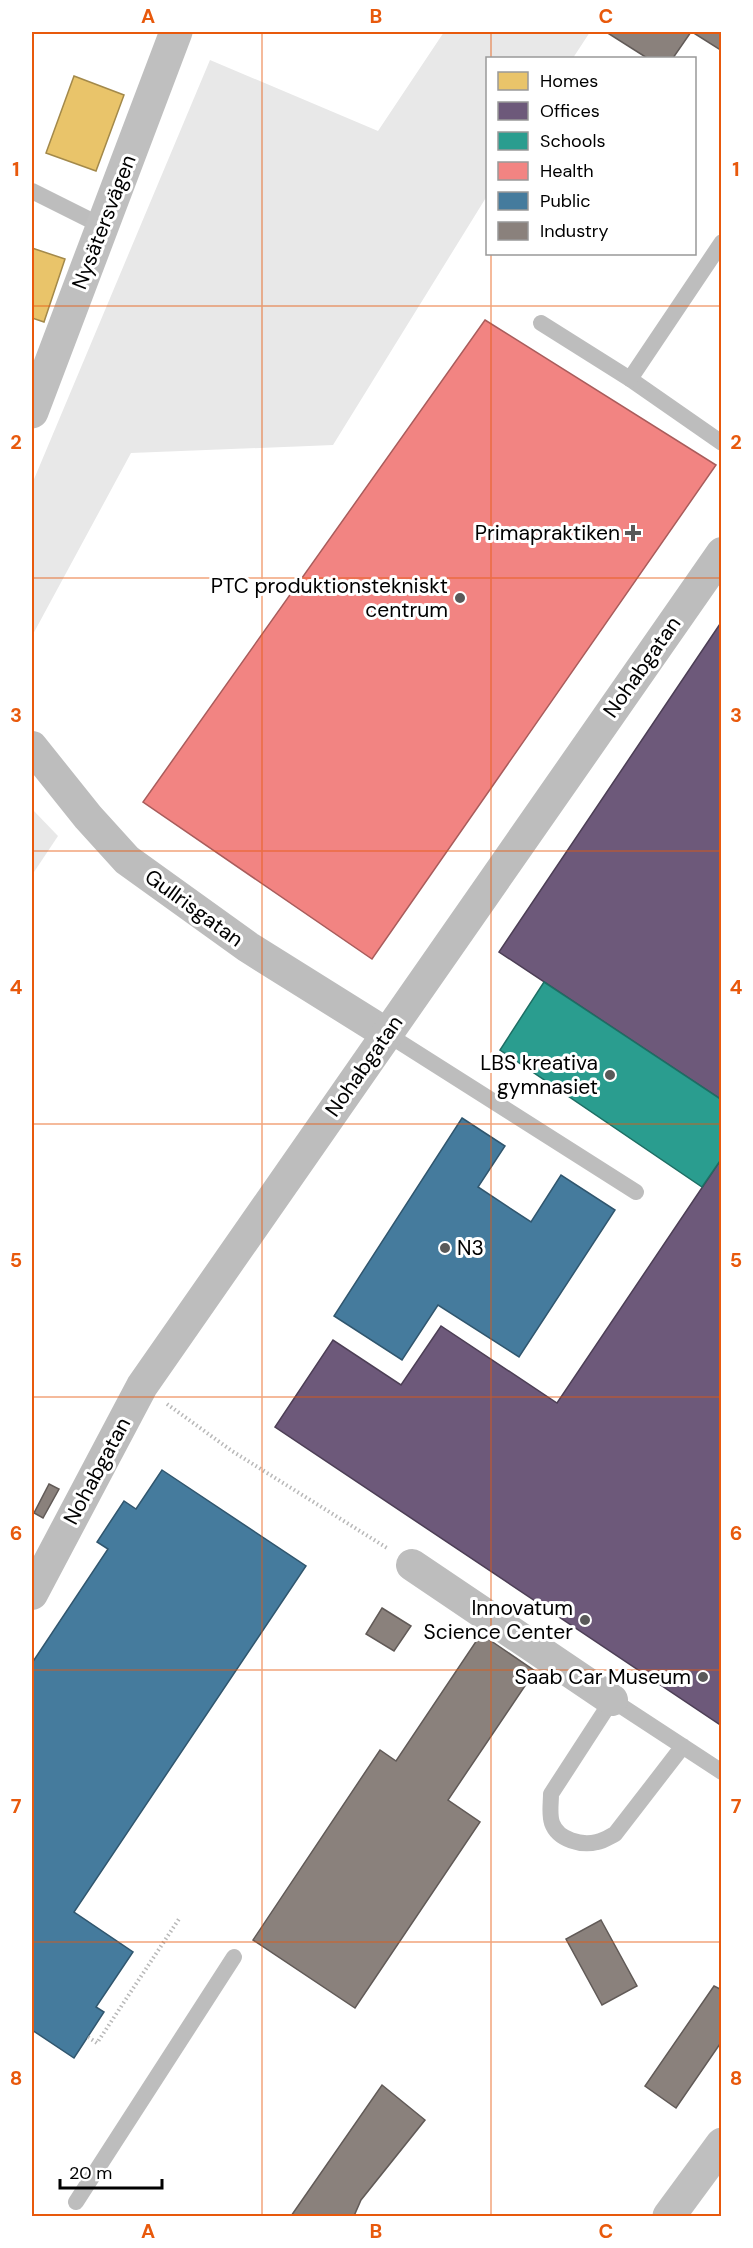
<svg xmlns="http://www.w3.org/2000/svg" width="753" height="2248" viewBox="0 0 753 2248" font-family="'DM Sans',sans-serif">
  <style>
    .green { fill: #e8e8e8 }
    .homes { fill: #e9c46a; stroke: #a3894a; stroke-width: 1.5 }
    .offices { fill: #6d597a; stroke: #4c3e55; stroke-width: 1.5 }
    .schools { fill: #2a9d8f; stroke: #1d6e64; stroke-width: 1.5 }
    .health { fill: #f28482; stroke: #a95c5b; stroke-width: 1.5 }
    .public { fill: #457b9d; stroke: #30566e; stroke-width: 1.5 }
    .industry { fill: #8a817c; stroke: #615a57; stroke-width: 1.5 }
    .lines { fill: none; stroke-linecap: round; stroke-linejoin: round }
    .path { stroke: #b8b8b8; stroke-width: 4; stroke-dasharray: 1.5 3; stroke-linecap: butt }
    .lane { stroke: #bdbdbd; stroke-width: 16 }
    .street { stroke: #bdbdbd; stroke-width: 32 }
    .secondary { stroke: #bfbfbf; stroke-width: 33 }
    .grid { fill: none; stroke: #e8590c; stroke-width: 1.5; stroke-opacity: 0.55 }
    .poi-dot { fill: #595959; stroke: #fff; stroke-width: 2 }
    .labels { text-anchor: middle; stroke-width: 6; stroke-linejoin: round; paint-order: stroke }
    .street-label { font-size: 21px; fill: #000; stroke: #fff }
    .poi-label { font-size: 21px; fill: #000; stroke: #fff; text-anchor: end }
    .neatline { fill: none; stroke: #e8590c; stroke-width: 2 }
    .grid-label { font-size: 20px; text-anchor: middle; font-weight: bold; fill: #e8590c }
  </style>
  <rect width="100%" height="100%" fill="#fff"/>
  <g class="green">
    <path d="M444 32H590L573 58H488L487 196 333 445 131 453 32 636V484L210 60 378 131Z"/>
    <path d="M32 809 58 836 32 875Z"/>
  </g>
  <g class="homes">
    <path d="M74 76 124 95 96 171 46 153Z"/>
    <path d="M32 248 65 259 44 322 32 318Z"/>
  </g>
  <g class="offices">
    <path d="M722 621V1100L499 952Z"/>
    <path d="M722 1158V1726L275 1427 333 1340 401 1385 441 1326 557 1403Z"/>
  </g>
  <path class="schools" d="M544 982 722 1100V1158L702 1187 500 1050Z"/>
  <path class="health" d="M485 320 716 465 372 959 143 802Z"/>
  <g class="public">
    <path d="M462 1118 505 1146 478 1187 531 1222 561 1175 615 1210 519 1357 438 1305 402 1360 334 1316Z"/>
    <path d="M162 1470 306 1566 74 1912 133 1952 96 2007 104 2012 74 2058 32 2030V1663L108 1549 97 1542 124 1501 136 1509Z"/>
  </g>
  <g class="industry">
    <path d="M606 32H691L673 58H647Z"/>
    <path d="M692 32H722V51Z"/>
    <path d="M49 1484 59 1489 43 1518 34 1513Z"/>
    <path d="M382 1608 411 1626 394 1651 366 1634Z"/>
    <path d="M481 1634 535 1671 448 1800 480 1822 355 2008 253 1940 380 1750 396 1761Z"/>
    <path d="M601 1920 637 1986 602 2005 566 1939Z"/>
    <path d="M714 1986 722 1990V2041L676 2108 645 2086Z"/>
    <path d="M382 2085 425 2120 361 2200 354 2216H291Z"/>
  </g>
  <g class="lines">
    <g class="path">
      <path d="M167 1404 232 1451 387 1548"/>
      <path d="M88 2037 97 2043 179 1919"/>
    </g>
    <g class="lane">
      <path d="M32 191 102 226"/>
      <path d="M722 242 630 379 722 443"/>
      <path d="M541 323 630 379"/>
      <path d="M387 1034 636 1192"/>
      <path d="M683 1746 615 1834C609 1837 603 1841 597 1842 582 1846 558 1840 552 1823 549 1814 551 1804 551 1794L612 1700 722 1772"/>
      <path d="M76 2202 234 1957"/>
    </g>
    <g class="street">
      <path d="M32 747 88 817 127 860 248 947 387 1034"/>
      <path d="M412 1565 612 1700"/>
      <path d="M32 1594 142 1386 722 553"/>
    </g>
    <g class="secondary">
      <path d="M32 412 176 32"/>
      <path d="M669 2216 722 2144"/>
    </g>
  </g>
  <path class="grid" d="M262 32V2216M491 32V58M491 254V2216M32 306H722M32 578H722M32 851H722M32 1124H722M32 1397H722M32 1670H722M32 1942H722"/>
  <g class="poi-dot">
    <path d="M630 524h6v6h6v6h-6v6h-6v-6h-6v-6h6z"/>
    <circle cx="460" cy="598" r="6"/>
    <circle cx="610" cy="1075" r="6"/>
    <circle cx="445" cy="1248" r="6"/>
    <circle cx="585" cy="1620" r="6"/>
    <circle cx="703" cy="1677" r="6"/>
  </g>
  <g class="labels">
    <g class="street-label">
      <text transform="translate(104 222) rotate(-69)" y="7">Nysätersvägen</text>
      <text transform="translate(642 667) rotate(-55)" y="7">Nohabgatan</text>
      <text transform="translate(194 908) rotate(36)" y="7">Gullrisgatan</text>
      <text transform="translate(364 1066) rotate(-55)" y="7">Nohabgatan</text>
      <text transform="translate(97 1471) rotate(-62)" y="7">Nohabgatan</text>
    </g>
    <g class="poi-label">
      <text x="620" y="540">Primapraktiken</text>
      <text x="448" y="593">PTC produktionstekniskt<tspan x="448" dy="24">centrum</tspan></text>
      <text x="598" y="1070">LBS kreativa<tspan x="598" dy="24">gymnasiet</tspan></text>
      <text x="457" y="1255" text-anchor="start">N3</text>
      <text x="573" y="1615">Innovatum<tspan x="573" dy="24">Science Center</tspan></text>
      <text x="691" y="1684">Saab Car Museum</text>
    </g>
  </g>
  <rect width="753" height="2248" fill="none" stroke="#ffffff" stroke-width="66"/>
  <rect x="486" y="57" width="210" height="198" fill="#ffffff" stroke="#999999" stroke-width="1.5"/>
  <rect x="498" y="72" width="30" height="18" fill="#e9c46a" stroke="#999999" stroke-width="1.5"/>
  <text x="540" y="87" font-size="18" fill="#000000">Homes</text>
  <rect x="498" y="102" width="30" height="18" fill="#6d597a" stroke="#999999" stroke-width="1.5"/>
  <text x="540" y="117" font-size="18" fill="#000000">Offices</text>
  <rect x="498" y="132" width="30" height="18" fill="#2a9d8f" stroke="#999999" stroke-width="1.5"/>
  <text x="540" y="147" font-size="18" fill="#000000">Schools</text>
  <rect x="498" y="162" width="30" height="18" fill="#f28482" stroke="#999999" stroke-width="1.5"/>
  <text x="540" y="177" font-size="18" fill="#000000">Health</text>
  <rect x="498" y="192" width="30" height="18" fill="#457b9d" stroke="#999999" stroke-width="1.5"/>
  <text x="540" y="207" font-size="18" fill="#000000">Public</text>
  <rect x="498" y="222" width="30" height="18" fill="#8a817c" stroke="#999999" stroke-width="1.5"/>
  <text x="540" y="237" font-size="18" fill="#000000">Industry</text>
  <path d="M60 2179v9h102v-9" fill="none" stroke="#000000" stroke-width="3"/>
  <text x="69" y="2179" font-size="18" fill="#000000" stroke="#ffffff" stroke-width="4.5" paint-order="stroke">20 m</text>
  <rect x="33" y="33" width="687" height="2182" class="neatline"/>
  <g class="grid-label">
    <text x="148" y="23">A</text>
    <text x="376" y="23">B</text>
    <text x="606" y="23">C</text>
    <text x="16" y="176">1</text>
    <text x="736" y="176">1</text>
    <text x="16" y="449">2</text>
    <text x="736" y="449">2</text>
    <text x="16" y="722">3</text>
    <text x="736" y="722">3</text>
    <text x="16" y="994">4</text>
    <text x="736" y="994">4</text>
    <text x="16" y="1267">5</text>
    <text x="736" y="1267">5</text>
    <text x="16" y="1540">6</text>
    <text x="736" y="1540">6</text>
    <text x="16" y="1813">7</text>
    <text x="736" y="1813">7</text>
    <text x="16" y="2085">8</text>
    <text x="736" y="2085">8</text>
    <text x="148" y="2238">A</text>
    <text x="376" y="2238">B</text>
    <text x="606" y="2238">C</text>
  </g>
</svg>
